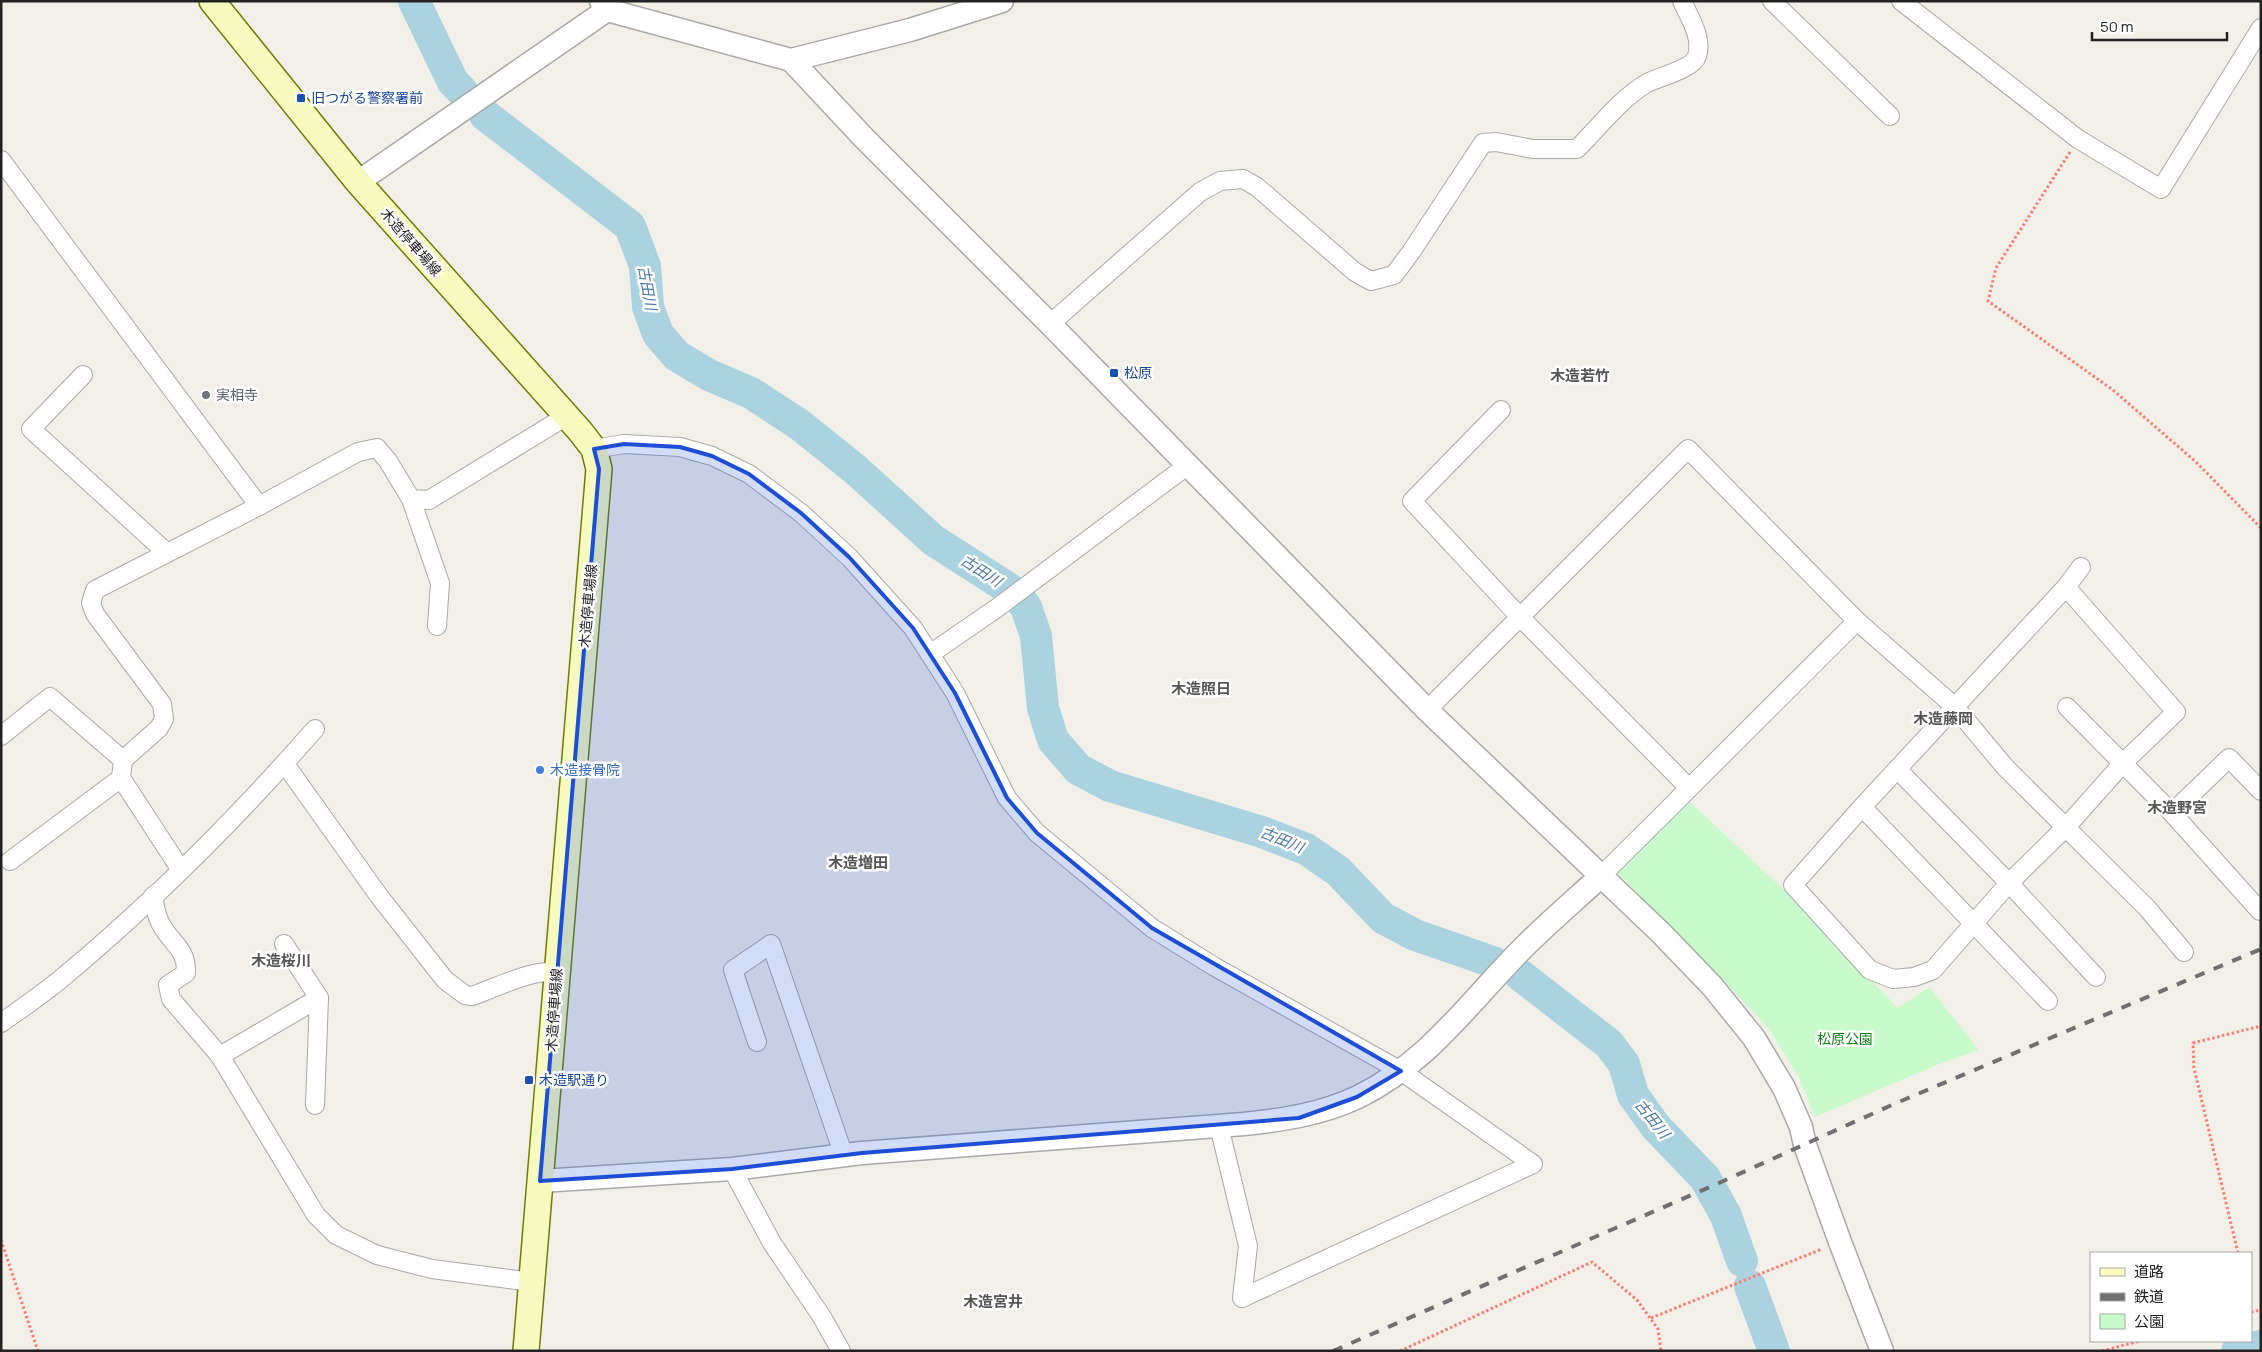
<svg xmlns="http://www.w3.org/2000/svg" width="2262" height="1352" viewBox="0 0 2262 1352" font-family="Manrope,'Noto Sans JP',sans-serif">
  <style>
    .park { fill: #c8facc }
    .lines { fill: none; stroke-linecap: round; stroke-linejoin: round }
    .river { stroke: #aad3df; stroke-width: 32 }
    .minor-casing { stroke: #a9a9a9; stroke-width: 20 }
    .tertiary-casing { stroke: #a9a9a9; stroke-width: 25 }
    .secondary-casing { stroke: #707d05; stroke-width: 28 }
    .path { stroke: #fa8072; stroke-width: 3; stroke-dasharray: 2.5 2.5; stroke-linecap: butt }
    .minor { stroke: #fff; stroke-width: 18 }
    .tertiary { stroke: #fff; stroke-width: 22 }
    .secondary { stroke: #f7fabf; stroke-width: 25 }
    .rail { stroke: #707070; stroke-width: 4; stroke-dasharray: 10 10; stroke-linecap: butt }
    .marked { fill: #1d4ed8; fill-opacity: 0.2; stroke: #1d4ed8; stroke-width: 4; stroke-linejoin: round }
    .transit-dot { fill: #1a4fb4; stroke: #fff; stroke-width: 2 }
    .worship-dot { fill: #6b7280; stroke: #fff; stroke-width: 2 }
    .shop-dot { fill: #3f7fe0; stroke: #fff; stroke-width: 2 }
    .labels { text-anchor: middle; stroke-width: 5; stroke-linejoin: round; paint-order: stroke }
    .transit-label { font-size: 14px; fill: #164399; stroke: #fff; text-anchor: start }
    .street-label { font-size: 14px; fill: #222; stroke: #fff }
    .worship-label { font-size: 14px; fill: #5b616d; stroke: #fff; text-anchor: start }
    .shop-label { font-size: 14px; fill: #366cbe; stroke: #fff; text-anchor: start }
    .park-label { font-size: 14px; fill: #0c8416; stroke: #fff }
    .water-label { font-size: 15px; font-style: italic; fill: #4a7aab; stroke: #fff }
    .neighbourhood-label { font-size: 15px; font-weight: bold; fill: #555; stroke: #fff }
  </style>
  <rect width="100%" height="100%" fill="#f2efe9"/>
  <path class="park" d="M1689 801 1785 891 1898 1008 1929 987 1979 1050 1934 1066 1815 1117 1798 1075 1766 1025 1616 871Z"/>
  <g class="lines">
    <g class="river">
      <path d="M414 1 453 82 462 91"/>
      <path d="M485 115 630 226 645 266 648 307 658 334 677 356 709 375 751 393 800 425 856 470 933 540 1014 592 1026 607 1036 636 1043 708 1053 740 1078 769 1110 786 1262 832 1306 849 1338 871 1383 918 1415 935 1493 962"/>
      <path d="M1520 975 1609 1044 1624 1064 1633 1095 1656 1127 1705 1178 1726 1216 1742 1261"/>
      <path d="M1750 1286 1774 1351"/>
      <path d="M2237 1351 2261 1346"/>
    </g>
    <g class="minor-casing">
      <g id="minor">
        <path d="M1772 1 1890 116"/>
        <path d="M1901 1 2078 139 2161 189 2261 28"/>
        <path d="M1 160 259 506"/>
        <path d="M1050 324 1200 192 1220 181 1243 179 1257 187 1355 272 1371 281 1394 275 1411 252 1483 143 1496 142 1533 149H1577C1599 127 1620 99 1647 83 1659 77 1693 69 1697 56 1703 37 1689 17 1682 1"/>
        <path d="M83 375 31 429 167 553"/>
        <path d="M1501 410 1412 501 1520 617 1689 788"/>
        <path d="M594 449 624 444 680 447 712 456 749 474 801 513 849 557 913 628 955 693 1007 798 1037 833 1152 928 1215 967 1401 1071 1533 1164 1242 1298 1248 1246 1219 1126"/>
        <path d="M411 499 440 583 437 626"/>
        <path d="M2066 587 2176 712 2123 763 2067 826 2009 883 1933 970 1914 977 1893 979 1870 970 1793 885 1862 807 2066 587 2081 567"/>
        <path d="M930 654 997 608 1188 465"/>
        <path d="M2067 707 2172 813 2260 911"/>
        <path d="M1427 710 1688 449 1857 621 1954 706 2005 767 2147 908 2184 952"/>
        <path d="M1 736 50 697 123 760"/>
        <path d="M285 764 379 896 445 980 465 995 472 996C498 987 529 970 557 972"/>
        <path d="M1897 769 2009 883 2096 977"/>
        <path d="M1862 807 2048 1001"/>
        <path d="M2172 813 2229 758 2261 791"/>
        <path d="M10 861 121 778"/>
        <path d="M181 870 121 778 123 760 159 728 164 719 162 704 95 614 91 603 95 590 259 506 358 452 377 448 388 461 411 499 429 500 565 417"/>
        <path d="M1601 876 1857 621"/>
        <path d="M153 896C155 906 156 917 162 926 172 944 187 949 186 973L168 985 171 999 220 1056 316 1215 336 1235 377 1255 432 1269 532 1282"/>
        <path d="M284 944 319 998 315 1105"/>
        <path d="M1 1023C22 1008 43 994 62 978 153 902 237 818 315 729"/>
        <path d="M757 1042 733 970 771 944 844 1156"/>
        <path d="M220 1056 319 998"/>
        <path d="M732 1169 772 1243 822 1317 841 1351"/>
      </g>
    </g>
    <g class="tertiary-casing">
      <g id="tertiary">
        <path d="M601 1 607 10 791 60 910 30 1002 1"/>
        <path d="M791 60 863 137 1050 324 1427 710 1661 933 1712 986 1754 1038 1784 1088 1801 1127 1805 1145 1840 1242 1882 1351"/>
        <path d="M358 182 607 10"/>
        <path d="M540 1181 732 1169 862 1153 1244 1124C1283 1120 1322 1114 1358 1097 1429 1062 1469 1002 1523 948 1548 923 1575 900 1601 876"/>
      </g>
    </g>
    <g class="secondary-casing">
      <path id="secondary" d="M212 1 358 182 580 431 594 449 599 469 526 1351"/>
    </g>
    <g class="path">
      <path d="M2070 152 1996 268 1988 301 2113 390 2196 462 2261 528"/>
      <path d="M1 1240 38 1351"/>
      <path d="M2238 1253 2194 1068 2193 1043 2261 1026"/>
      <path d="M2251 1312 2261 1310"/>
      <path d="M1651 1318 1822 1249"/>
      <path d="M1400 1351 1592 1262 1637 1300 1658 1329 1661 1351"/>
      <path d="M2102 1351 2140 1341"/>
    </g>
    <use href="#minor" class="minor"/>
    <use href="#tertiary" class="tertiary"/>
    <use href="#secondary" class="secondary"/>
    <path class="rail" d="M1333 1351 1719 1183 1894 1104 2261 949"/>
  </g>
  <path class="marked" d="M624 444 680 447 712 456 749 474 801 513 849 557 913 628 955 693 1007 798 1037 833 1152 928 1401 1071 1357 1097 1299 1118 862 1153 732 1169 540 1181 599 469 594 449Z"/>
  <g class="transit-dot">
    <rect x="296" y="93" width="10" height="10" rx="2.5"/>
    <rect x="1109" y="368" width="10" height="10" rx="2.5"/>
    <rect x="524" y="1075" width="10" height="10" rx="2.5"/>
  </g>
  <circle class="worship-dot" cx="206" cy="395" r="5"/>
  <circle class="shop-dot" cx="540" cy="770" r="5"/>
  <g class="labels">
    <g class="transit-label">
      <text x="311" y="103">旧つがる警察署前</text>
      <text x="1124" y="378">松原</text>
      <text x="539" y="1085">木造駅通り</text>
    </g>
    <g class="street-label">
      <text transform="translate(411 242) rotate(49)" y="5">木造停車場線</text>
      <text transform="translate(588 606) rotate(-85)" y="5">木造停車場線</text>
      <text transform="translate(554 1010) rotate(-86)" y="5">木造停車場線</text>
    </g>
    <g class="worship-label">
      <text x="216" y="400">実相寺</text>
    </g>
    <g class="shop-label">
      <text x="550" y="775">木造接骨院</text>
    </g>
    <g class="park-label">
      <text x="1845" y="1044">松原公園</text>
    </g>
    <g class="water-label">
      <text transform="translate(647 288) rotate(80)" y="5">古田川</text>
      <text transform="translate(981 571) rotate(33)" y="5">古田川</text>
      <text transform="translate(1282 840) rotate(22)" y="5">古田川</text>
      <text transform="translate(1652 1119) rotate(51)" y="5">古田川</text>
    </g>
    <g class="neighbourhood-label">
      <text x="1580" y="381">木造若竹</text>
      <text x="1201" y="694">木造照日</text>
      <text x="1943" y="724">木造藤岡</text>
      <text x="2177" y="813">木造野宮</text>
      <text x="858" y="868">木造増田</text>
      <text x="281" y="966">木造桜川</text>
      <text x="993" y="1307">木造宮井</text>
    </g>
  </g>
  <rect width="2262" height="1352" fill="none" stroke="#222222" stroke-width="5"/>
  <rect x="2090" y="1252" width="162" height="90" fill="#ffffff" stroke="#a7a7a7"/>
  <rect x="2100" y="1268" width="25" height="8" fill="#f7fabf" stroke="#a7a7a7"/>
  <text x="2134" y="1277" font-size="15" fill="#222222">道路</text>
  <rect x="2100" y="1293" width="25" height="8" fill="#707070" stroke="#a7a7a7"/>
  <text x="2134" y="1302" font-size="15" fill="#222222">鉄道</text>
  <rect x="2100" y="1314" width="25" height="15" fill="#c8facc" stroke="#a7a7a7"/>
  <text x="2134" y="1327" font-size="15" fill="#222222">公園</text>
  <path d="M2092 32v8h135v-8" fill="none" stroke="#222222" stroke-width="2.5"/>
  <text x="2100" y="32" font-size="15" fill="#222222" stroke="#ffffff" stroke-width="4" paint-order="stroke">50 m</text>
</svg>
